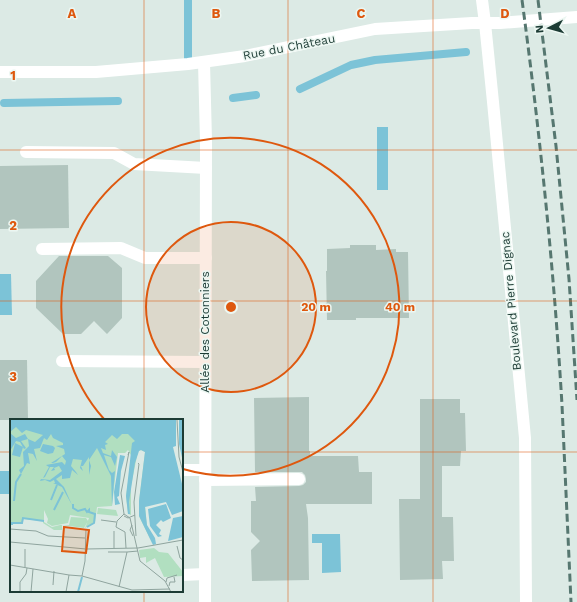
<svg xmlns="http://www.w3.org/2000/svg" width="577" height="602" viewBox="0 0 577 602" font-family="'Work Sans',sans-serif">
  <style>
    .water { fill: #7cc3d7 }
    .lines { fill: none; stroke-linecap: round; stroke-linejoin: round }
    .stream { stroke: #7cc3d7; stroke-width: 8 }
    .building { fill: #b1c5be }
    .minor { stroke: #fff; stroke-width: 12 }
    .rail { stroke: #567770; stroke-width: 3; stroke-dasharray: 8 4; stroke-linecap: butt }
    .grid { fill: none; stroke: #de580e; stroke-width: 1; stroke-opacity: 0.55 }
    .ring { fill: none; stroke: #de580e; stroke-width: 2 }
    .labels { text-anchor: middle; stroke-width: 3; stroke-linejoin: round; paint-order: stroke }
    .street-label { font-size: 12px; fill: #1c3b34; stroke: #ecf7f2 }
    .inset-river { fill: none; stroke: #7cc3d7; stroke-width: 2 }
    .inset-road { fill: none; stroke: #8fa49e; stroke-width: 1 }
    .view { fill: #de580e; fill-opacity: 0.15; stroke: #de580e; stroke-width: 2 }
    .inset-edge { fill: none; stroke: #1c3b34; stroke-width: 2 }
    .grid-label { font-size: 13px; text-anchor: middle; font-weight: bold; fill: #de580e; stroke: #ecf7f2; stroke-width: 3; stroke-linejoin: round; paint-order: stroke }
    .centre { fill: #de580e; stroke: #ecf7f2; stroke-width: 2 }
    .ring-label { font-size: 12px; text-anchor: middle; font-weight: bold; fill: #de580e; stroke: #ecf7f2; stroke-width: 3; stroke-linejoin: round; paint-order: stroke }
  </style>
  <rect width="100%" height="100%" fill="#dceae5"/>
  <g class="water">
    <rect x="377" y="127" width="11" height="63"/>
    <path d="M0 274H11L12 315H0Z"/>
    <rect x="0" y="471" width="11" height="23"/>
    <path d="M312 534H340L341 572 322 573V543H312Z"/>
  </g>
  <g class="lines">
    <g class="stream">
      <path d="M188 64V0"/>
      <path d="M300 89 351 65 375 60 466 52"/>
      <path d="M233 98 256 95"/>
      <path d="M4 103 118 101"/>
    </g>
  </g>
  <g class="building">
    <path d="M68 165 69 228 0 229V166Z"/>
    <path d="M350 245H376V250L396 249V252H408L409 318H356V320H327L326 271H327V249L350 248Z"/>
    <path d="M59 256H108L122 268V318L107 334 94 321 81 334H63L36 308V281Z"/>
    <path d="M0 360H27L28 420H0Z"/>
    <path d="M309 397V451H310V456H358L359 472H372V504H306L308 518 309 580 252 581 251 550 260 541 251 532V501H256L255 487 299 486 303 485 306 482V479L305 475 302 472H255L254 398Z"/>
    <path d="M420 399H460V413H465L466 451H461L460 466H442V517H453L454 561H442L443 579 400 580 399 499H420Z"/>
  </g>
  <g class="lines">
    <g class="minor">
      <path d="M482 0 485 23 493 102 525 438 526 602"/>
      <path d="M204 62 206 141 205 602"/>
      <path d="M0 72H96L188 64 245 56 375 29 472 23H500L577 17"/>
      <path d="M26 152 114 153 134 164 206 168"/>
      <path d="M42 249 121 248 145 258H206"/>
      <path d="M62 361 205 362"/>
      <path d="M182 470H205"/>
      <path d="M205 480 299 479"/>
      <path d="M182 575 205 574"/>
    </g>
    <g class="rail">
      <path d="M522 0C540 134 554 270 562 405 565 471 568 536 571 602"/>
      <path d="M538 0 556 146 569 279 577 400"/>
    </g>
  </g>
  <path class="grid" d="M144 0V420M288 0V602M433 0V602M0 150H577M0 301H577M0 452H11M182 452H577M144 591V602"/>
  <circle cx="231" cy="307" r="85" fill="#de580e" fill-opacity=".12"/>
  <g class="ring">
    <circle cx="231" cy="307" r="85"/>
    <path d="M104 419A169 169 0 1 1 183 469"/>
  </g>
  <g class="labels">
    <g class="street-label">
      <text transform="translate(289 47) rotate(-11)" y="4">Rue du Château</text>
      <text transform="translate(511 301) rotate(-95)" y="4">Boulevard Pierre Dignac</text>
      <text transform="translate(205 332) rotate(-90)" y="4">Allée des Cotonniers</text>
    </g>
  </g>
  <g transform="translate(10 419)">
    <rect width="173" height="173" fill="#dceae5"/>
    <path d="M0 0H139L133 61 137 111 143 126 129 97V82L135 33 131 31 128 32 121 67V96L118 95 116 77 122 38 118 31 115 34H108L102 87 87 88 85 104 75 109 79 99 60 96 58 104 42 107 37 104 38 100 34 91V103L42 108 50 106H59L61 98 76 99 78 102 74 109 52 106V111H44L33 104V102L13 100V104H1ZM88 89 106 91 108 97 87 95ZM144 129 149 133 158 134 173 153V157L154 158 145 139 136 144V138L130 139 129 131Z" fill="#b1dfc0"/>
    <path d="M0 0H166V27L163 28 173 69V92L162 96 156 83 135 88 137 106 145 119 146 125 143 126 129 97V82L135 33 131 31 129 32 125 44 119 83 120 95H118L116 77 122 24 125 22 118 15H112L107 20 102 16 95 23 98 25 95 26 96 31 91 29 93 34 101 37 102 31 107 38 105 47 101 38 94 36 99 51 102 54 105 52 102 87 101 57 87 29 79 41 81 47 79 56V38L73 47H71L73 52 70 49 72 41 63 40 61 47 66 53 68 56 62 51 60 59 52 60V56L46 60 54 68 62 86 52 68 43 64H45L44 61 40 63 35 61 30 62 31 60 40 61 52 52 49 47 44 49 45 51 41 52 44 48H40L35 58 33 59 39 48 36 46 52 43 55 46 56 42 52 37 46 43 43 44H41L55 35 54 30 46 27 53 26V24L43 19 41 15 37 21 34 19 30 29 24 30 27 42 23 35 18 34 20 45 17 44 11 55 9 51 14 47 13 33 19 27 18 20 25 23 33 16 16 11 12 14 6 8 0 13ZM169 0H173V43L169 25ZM0 14 6 19 15 15 18 20 11 22 16 29 14 30 10 23 6 22 0 32ZM5 24 13 28 10 38 2 36ZM33 25 43 27 45 29 43 34 38 35 30 32ZM110 36 115 37 111 52 109 77 107 78 110 85 105 86 104 73ZM156 85 161 99 153 103 151 101 146 106 151 111 149 115 152 117 148 118 140 107 138 90ZM173 97V118L158 122 163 99Z" fill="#7cc3d7"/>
    <path class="inset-river" d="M41 81 47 66M4 82 6 63 11 55M63 85V89L68 92 75 90 77 93 79 91V93L85 95 84 104 77 108M44 91 53 73M2 106V104H12L13 99 34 102M68 173 72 158"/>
    <path class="inset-road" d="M167 1 169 38 173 53M118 36 119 33 111 74 114 95 120 99 130 142 155 162 161 173M114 95 107 102 106 108 115 113 116 129M114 97 118 99 125 96M91 101 106 103M122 106 120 111 123 117M0 110 26 112 38 117 75 119M126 117 124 83 129 45 128 44M0 123 76 130 128 129 173 121M167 127 170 139 173 141M104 130V112M98 133H117M0 146 59 156M15 148V130M72 157 122 171 160 170M156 163 157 159 167 156M43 166 44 152M159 167 160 163H165L164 158M109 168 117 133 128 132M10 173V163L16 155 17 149M21 173 23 150M56 173 59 156 72 157 75 142 76 110"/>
    <path class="view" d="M54 108 79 111 76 134 52 132Z"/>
    <rect width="173" height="173" class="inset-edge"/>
  </g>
  <g class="grid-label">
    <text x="72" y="18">A</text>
    <text x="216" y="18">B</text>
    <text x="361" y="18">C</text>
    <text x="505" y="18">D</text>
    <text x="13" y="80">1</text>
    <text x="13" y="230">2</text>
    <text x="13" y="381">3</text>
  </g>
  <circle cx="231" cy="307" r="6" class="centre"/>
  <g class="ring-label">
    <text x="316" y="311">20 m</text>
    <text x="400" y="311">40 m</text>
  </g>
  <g transform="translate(549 28) rotate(264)" stroke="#ecf7f2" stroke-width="3" paint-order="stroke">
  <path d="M0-3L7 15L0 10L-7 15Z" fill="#1c3b34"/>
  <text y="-6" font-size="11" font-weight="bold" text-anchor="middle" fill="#1c3b34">N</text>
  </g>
</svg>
